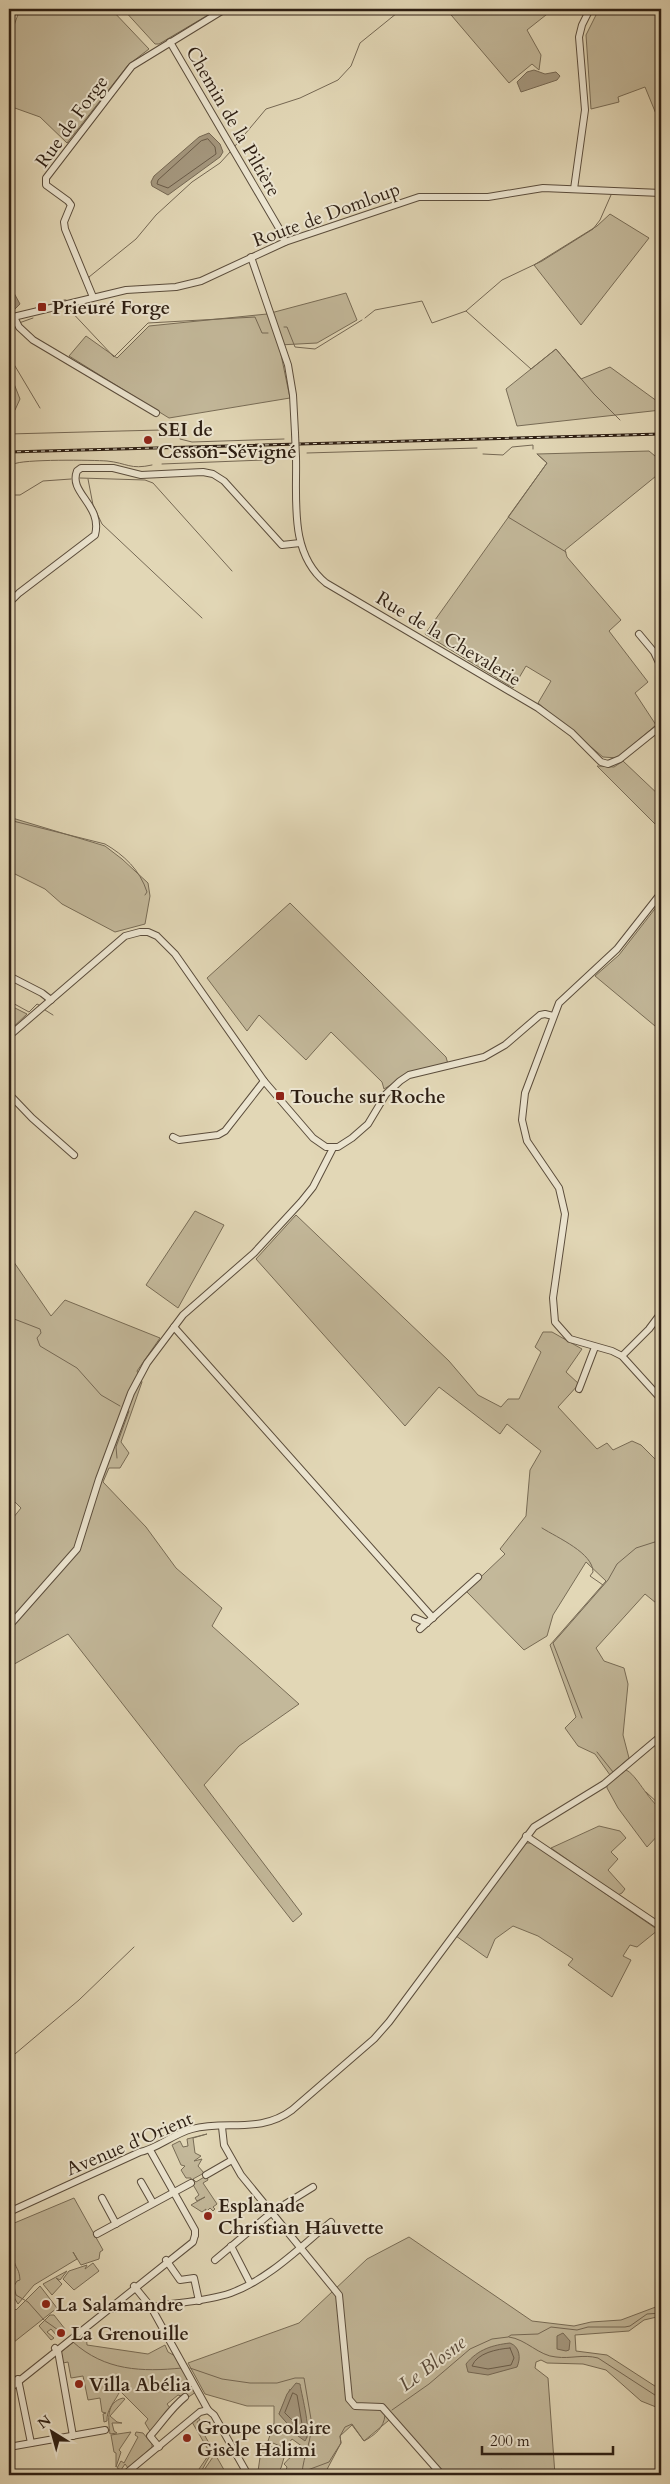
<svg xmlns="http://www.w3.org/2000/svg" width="670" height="2484" viewBox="0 0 670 2484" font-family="Cardo,serif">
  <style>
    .green { fill: #c3b89a; stroke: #786c56; fill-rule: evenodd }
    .water { fill: #a5987f; stroke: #756854 }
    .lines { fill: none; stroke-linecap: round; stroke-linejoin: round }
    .shore { stroke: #6a5c49; stroke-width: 1 }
    .stream { stroke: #756854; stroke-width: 1 }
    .minor-casing { stroke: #5b4d3c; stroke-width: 8 }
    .minor { stroke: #ece5d0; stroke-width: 6 }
    .rail-casing { stroke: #2e1f13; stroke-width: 3 }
    .rail { stroke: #ece5d0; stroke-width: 1; stroke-dasharray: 4; stroke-linecap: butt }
    .minor-bridge-casing { stroke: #5b4d3c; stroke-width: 8; stroke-linecap: butt }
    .minor-bridge { stroke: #ece5d0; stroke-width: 6 }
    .poi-dot { fill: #8f2418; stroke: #ece5d0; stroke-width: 2 }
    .labels { text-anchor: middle; stroke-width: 4; stroke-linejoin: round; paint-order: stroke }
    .street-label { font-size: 19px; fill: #2e1f13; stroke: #ece5d0 }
    .poi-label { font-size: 19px; font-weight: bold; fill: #2e1f13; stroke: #ece5d0; text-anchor: start }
    .water-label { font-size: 20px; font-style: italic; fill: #584939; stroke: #ece5d0 }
  </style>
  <rect width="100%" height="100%" fill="#e2d7b6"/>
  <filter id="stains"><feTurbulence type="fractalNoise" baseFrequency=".004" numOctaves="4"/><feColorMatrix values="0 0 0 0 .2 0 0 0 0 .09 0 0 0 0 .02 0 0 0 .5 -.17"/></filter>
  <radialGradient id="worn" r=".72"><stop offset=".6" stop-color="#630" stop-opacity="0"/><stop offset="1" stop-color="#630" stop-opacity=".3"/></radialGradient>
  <g class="green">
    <path d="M20 9H111L149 49 128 65 67 143 40 117 12 107 9 114V39Z"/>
    <path d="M123 9H218L159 44H155Z"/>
    <path d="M446 9H549L551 11 527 30 541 55 539 70 532 64 509 83Z"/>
    <path d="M599 9H661V126L645 87 618 97 619 102 591 109 586 35Z"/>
    <path d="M610 214 649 238 581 325 534 265 597 226Z"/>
    <path d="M346 293 357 320 317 343 279 345 290 398 169 418 69 356 86 336 117 358 149 326 267 314Z"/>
    <path d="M556 349 581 379 610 367 661 404V410L517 426 506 389Z"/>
    <path d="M9 371 20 399 15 410 9 417Z"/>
    <path d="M649 451 661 461V472L565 550 567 557 621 620 609 631 648 682 635 693 656 725 617 758 603 757 538 703 551 681 526 666 513 688 425 634 547 463 537 454Z"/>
    <path d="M623 761 661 797V830L597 766 614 767Z"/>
    <path d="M9 817 105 846 122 859 148 883 150 896 145 924 115 932 62 904 45 889 9 871Z"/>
    <path d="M661 901V1031L595 976 619 955Z"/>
    <path d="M290 903 446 1057 448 1064 413 1071 384 1089 382 1082 331 1032 306 1060 259 1015 247 1031 207 978Z"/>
    <path d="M9 1005 27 1014 9 1031Z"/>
    <path d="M195 1211 224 1225 178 1308 146 1285Z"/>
    <path d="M296 1215 449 1361 478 1395 501 1407 508 1399H519L541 1352 535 1347 543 1332H552L582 1349 566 1372 579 1384 558 1407 597 1449 607 1443 613 1450 632 1441 641 1445 661 1465V1607L645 1594 596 1648 604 1661 624 1668 628 1684 623 1735 629 1758 610 1775 595 1754 578 1746 565 1728 576 1717 550 1645 606 1581 586 1562 553 1615 547 1636 524 1650 466 1591 505 1554 500 1549 526 1516 530 1470 541 1451 507 1424 500 1434 439 1387 405 1426 256 1259Z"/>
    <path d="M9 1255 51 1316 65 1300 160 1338 137 1371 142 1382 121 1442 129 1453 120 1468H109L103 1482 146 1527 176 1568 222 1608 212 1626 299 1704 239 1746 204 1785 302 1914 293 1922 68 1634 9 1667V1523L21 1508 9 1496Z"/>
    <path d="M626 1770C636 1774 648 1800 661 1809V1832L647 1847 618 1808 607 1788V1785Z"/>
    <path d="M599 1826 620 1831 626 1838 611 1852 618 1859 608 1870 625 1889 622 1893 618 1895 551 1848Z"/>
    <path d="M527 1843H532L658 1930 637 1947 630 1945 623 1956 631 1960 612 1997 568 1965 573 1959 538 1936 513 1926 495 1939 487 1958 456 1936 522 1846Z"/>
    <path d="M207 2134 193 2138 195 2153 201 2156 194 2161 202 2159 198 2166 204 2173 193 2179 196 2182 206 2176 208 2180 203 2183 217 2204 213 2207 215 2209 213 2211 210 2208 205 2213 206 2209 202 2212 191 2205 205 2197 197 2201 195 2198 199 2195 191 2181V2178H186L181 2170 185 2166 181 2165 172 2145 180 2141 183 2147 188 2146 187 2139Z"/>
    <path d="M74 2198 103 2250 100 2252 99 2259 81 2265 73 2252 77 2259 34 2285 18 2304 9 2289V2220L12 2224Z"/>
    <path d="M409 2237 532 2321 574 2326 591 2322 621 2320 661 2305V2316L644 2320 629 2331 575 2335 576 2351 607 2355 661 2390V2409L641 2401 606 2370 583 2364 547 2363 541 2360 536 2362 535 2368 548 2378 555 2475H507L502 2469 494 2475H446L394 2416 364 2441 352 2425 340 2436 341 2443 324 2475H281L285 2473 287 2467 284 2464C290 2456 296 2455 303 2447L292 2439 285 2448 268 2441 274 2423V2406H247L205 2394 188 2363 299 2323 367 2259ZM290 2389 303 2403 307 2438 294 2430 279 2414Z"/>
    <path d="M93 2263 99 2271 74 2290 63 2279 69 2271 87 2265 85 2269Z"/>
    <path d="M67 2271 60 2280 56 2278 62 2284 52 2295 43 2284Z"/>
    <path d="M40 2286 57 2308 9 2346V2309L12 2306 16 2310Z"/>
    <path d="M50 2315H54L65 2329 57 2336 51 2329 47 2332 54 2338 51 2340 39 2326Z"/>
    <path d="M86 2332 87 2345 148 2354 165 2345 168 2352 175 2356 196 2392 187 2398 178 2395 167 2404 170 2408 151 2433 145 2423 148 2419 120 2391C116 2400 106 2410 107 2421L104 2422 103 2414 106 2413 102 2412 100 2398 88 2400 83 2376 71 2378 68 2362 63 2363 61 2352Z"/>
    <path d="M123 2398 125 2399 110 2416 117 2422 122 2423H112L114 2431 117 2433 110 2434C108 2420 106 2402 123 2398Z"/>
    <path d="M198 2417 200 2420 197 2422 213 2450 202 2470 199 2469 210 2453 192 2422Z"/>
    <path d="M131 2432 119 2450 121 2452 116 2467V2453L114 2452 111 2435Z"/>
    <path d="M136 2432 143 2433 152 2444V2447L128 2468 125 2464 121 2470 117 2468 121 2461 124 2463 138 2437 135 2435Z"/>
    <path d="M262 2444 286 2451 281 2468 274 2475 271 2473 263 2475 258 2471Z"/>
    <path d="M215 2454 227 2475 216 2470H204Z"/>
  </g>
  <g class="water">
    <path d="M534 70 545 74 556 72 560 76 557 80 521 92 517 82 527 72Z"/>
    <path d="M209 133 220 144 223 152 220 157 168 195 152 186 151 182 154 176 199 137Z"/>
    <path d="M9 284 20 304 15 309 9 310Z"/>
    <path d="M563 2333 570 2341 569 2350 566 2351 557 2349V2336Z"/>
    <path d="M510 2343C520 2347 521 2358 517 2367L488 2375 468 2372 466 2364C478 2349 493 2345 510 2343Z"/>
    <path d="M296 2383 300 2384C302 2397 312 2432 305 2441L298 2436 279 2414 287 2394Z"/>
  </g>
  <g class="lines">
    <g class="shore">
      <path d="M208 139 215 147 216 154 168 188 157 184 158 180 201 141Z"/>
      <path d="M510 2348 514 2358 511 2365 488 2369 472 2366C477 2353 497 2349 510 2348Z"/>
      <path d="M293 2393 297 2395 302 2424 300 2428 285 2413Z"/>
    </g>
    <g class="stream">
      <path d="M9 27 14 9"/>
      <path d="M235 146 266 109 300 98 338 80 351 66 360 43 402 9"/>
      <path d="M89 279V277L136 239 156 215 192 182 220 163 231 151"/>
      <path d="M64 300H66"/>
      <path d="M67 307 114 357 148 323 255 317 262 333H268"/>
      <path d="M466 311 502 280 542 261 593 229 600 220 611 195"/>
      <path d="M365 318 375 310 422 301 432 323 466 311 531 369 556 349 594 394 620 420"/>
      <path d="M19 323 33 318"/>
      <path d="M9 324H12"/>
      <path d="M284 327H287L295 347 315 349 362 320"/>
      <path d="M9 356 40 408"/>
      <path d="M9 434 121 431 162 430 172 432"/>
      <path d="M180 439 192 442 284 439"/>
      <path d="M307 453 477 448"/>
      <path d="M483 454 503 455 512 447 533 445V449"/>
      <path d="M537 454 547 463 508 517 566 552"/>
      <path d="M14 464C21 459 94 460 107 461 127 463 130 470 152 465"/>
      <path d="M162 464 264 460 272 453H283"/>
      <path d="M80 478 145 480 153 483 232 571"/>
      <path d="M88 479 93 505 102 524 202 618"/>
      <path d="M9 495H20L43 481 71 479"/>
      <path d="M9 820 105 844C124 855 140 870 147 892L145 895"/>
      <path d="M9 1001 29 1012 37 1004 39 1005"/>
      <path d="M45 1010 53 1015"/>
      <path d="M9 1317 40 1329 41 1333 37 1338 40 1346 77 1368 101 1395 120 1406"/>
      <path d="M117 1458 116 1447 129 1411"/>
      <path d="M542 1528C558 1538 593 1553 593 1572L590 1576 603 1585"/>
      <path d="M582 1718 553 1643 608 1580 617 1564 636 1548 661 1540"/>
      <path d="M597 1752 613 1772"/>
      <path d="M646 1792 661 1806"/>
      <path d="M9 2059 79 2000 134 1947"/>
      <path d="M9 2237C16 2251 11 2251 14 2261 17 2271 19 2268 20 2280L17 2281 14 2286 16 2295 28 2302 44 2320 61 2332"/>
      <path d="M509 2337C526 2339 539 2356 556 2357 571 2359 583 2354 598 2358L661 2399"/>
      <path d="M73 2342C105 2371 142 2372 182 2368"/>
      <path d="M190 2368 222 2379 250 2383H277L295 2378H304L311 2419"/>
      <path d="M392 2410 429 2384 470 2349 492 2339 508 2337 511 2335 538 2334 551 2327 577 2330 588 2327H625L630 2326 647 2314 661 2313"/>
      <path d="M302 2474C303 2455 313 2440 311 2421"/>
      <path d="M302 2475 305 2471 329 2462 341 2443 340 2436 345 2427 352 2424 364 2441C375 2435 384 2428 385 2415"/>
    </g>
    <g class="minor-casing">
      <g id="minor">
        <path d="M170 42 280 230 285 242"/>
        <path d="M574 189 585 110 579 37 582 25 590 9"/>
        <path d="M251 257 288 365 293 395 295 433"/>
        <path d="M93 297 65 229 64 222 71 205 68 201 46 185V178L132 66 225 9"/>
        <path d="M14 317 19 327 33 340 156 413"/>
        <path d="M9 318 126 290 176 287 201 281 285 242 419 197H488L543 188 661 193"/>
        <path d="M296 458C297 501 289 553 326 583L538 708 572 733 601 762 608 764 620 759 661 726"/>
        <path d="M9 603 19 593 95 535C103 505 68 493 77 471L81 468H113L141 475 203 472 213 474 224 481 282 545 300 543"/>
        <path d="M639 634 654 652 661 667"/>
        <path d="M661 893 617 949 559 1003 525 1093 522 1120 527 1141 559 1188 565 1214 553 1298 555 1322 570 1339 612 1351 622 1356 661 1399"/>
        <path d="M9 976 42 993 51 1000"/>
        <path d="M9 1036 125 936 140 932H148L157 936 175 954 264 1081 313 1138 326 1147H338L352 1138 368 1124 386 1094 400 1081 409 1075 484 1057 505 1045 540 1015 545 1014 553 1016"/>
        <path d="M9 1094 32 1118 74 1155"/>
        <path d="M173 1137 179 1140 218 1135 225 1131 264 1081"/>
        <path d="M174 1327 433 1618"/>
        <path d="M622 1356 649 1329 661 1313"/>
        <path d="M579 1389 595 1347"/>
        <path d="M415 1618 427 1623"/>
        <path d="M9 1626 77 1549 99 1479 131 1393 147 1363 183 1315 254 1253 301 1202 313 1187 333 1148"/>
        <path d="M420 1629 478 1577"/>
        <path d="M526 1836 661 1927"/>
        <path d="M222 2127 224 2145 241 2175 339 2295 349 2399 355 2406 382 2407 442 2475"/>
        <path d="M150 2150 195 2230V2235"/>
        <path d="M206 2175 232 2160"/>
        <path d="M141 2182 153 2203"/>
        <path d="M102 2198 116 2224"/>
        <path d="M9 2212 140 2152C157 2149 173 2134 192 2129 226 2120 260 2134 292 2110L374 2039 389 2022 534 1827 604 1784 661 1736"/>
        <path d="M97 2234 191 2183"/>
        <path d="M231 2246 250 2283"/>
        <path d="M166 2260 180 2280 194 2278 199 2301"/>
        <path d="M215 2260 271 2213 313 2187"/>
        <path d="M134 2286 151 2307C178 2302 205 2302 231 2293 269 2279 300 2247 331 2222"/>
        <path d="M151 2307 208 2410 214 2415 248 2475"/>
        <path d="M109 2309 137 2307 149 2304"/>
        <path d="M55 2348 58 2351 73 2436"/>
        <path d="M18 2379 31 2443"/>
        <path d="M9 2389 193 2242 195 2235"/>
        <path d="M9 2447 105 2430"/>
        <path d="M159 2447 150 2436C162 2423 171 2408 185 2397"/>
        <path d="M124 2475 200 2412 208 2410"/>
      </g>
    </g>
    <use href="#minor" class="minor"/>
    <g class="rail-casing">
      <path id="rail" d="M9 452 661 434"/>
    </g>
    <use href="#rail" class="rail"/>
    <g class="minor-bridge-casing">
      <path id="minor-bridge" d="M295 433 296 458"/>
    </g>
    <use href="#minor-bridge" class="minor-bridge"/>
  </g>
  <g class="poi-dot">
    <rect x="37" y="302" width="10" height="10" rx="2.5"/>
    <circle cx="148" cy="440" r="5"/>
    <rect x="275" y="1091" width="10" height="10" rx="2.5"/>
    <circle cx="208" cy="2216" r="5"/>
    <circle cx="46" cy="2304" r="5"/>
    <circle cx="61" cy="2333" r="5"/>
    <circle cx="79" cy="2384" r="5"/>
    <circle cx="187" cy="2438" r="5"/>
  </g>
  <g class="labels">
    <g class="street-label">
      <text transform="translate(71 121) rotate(-54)" y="7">Rue de Forge</text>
      <text transform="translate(234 121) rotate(60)" y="7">Chemin de la Piltière</text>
      <text transform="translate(326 214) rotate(-20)" y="7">Route de Domloup</text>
      <text transform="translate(449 638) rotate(31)" y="7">Rue de la Chevalerie</text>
      <text transform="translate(129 2143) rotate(-23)" y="7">Avenue d'Orient</text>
    </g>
    <g class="poi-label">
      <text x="52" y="314">Prieuré Forge</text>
      <text x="158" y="436">SEI de<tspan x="158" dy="22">Cesson-Sévigné</tspan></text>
      <text x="290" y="1103">Touche sur Roche</text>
      <text x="218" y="2212">Esplanade<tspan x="218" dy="22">Christian Hauvette</tspan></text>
      <text x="56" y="2311">La Salamandre</text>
      <text x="71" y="2340">La Grenouille</text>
      <text x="89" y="2391">Villa Abélia</text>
      <text x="197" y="2434">Groupe scolaire<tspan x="197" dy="22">Gisèle Halimi</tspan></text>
    </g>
    <g class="water-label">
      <text transform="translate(432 2363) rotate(-37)" y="7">Le Blosne</text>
    </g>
  </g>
  <rect width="670" height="2484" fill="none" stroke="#e2d7b6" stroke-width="30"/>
  <rect x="10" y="10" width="650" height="2464" fill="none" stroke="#2e1f13" stroke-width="2.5"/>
  <rect x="15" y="15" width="640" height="2454" fill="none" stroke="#2e1f13"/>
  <g transform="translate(52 2432) rotate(323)" stroke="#ece5d0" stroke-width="4" paint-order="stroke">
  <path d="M0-4L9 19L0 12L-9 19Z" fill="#2e1f13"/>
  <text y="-8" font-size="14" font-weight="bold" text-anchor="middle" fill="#2e1f13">N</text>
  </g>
  <path d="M482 2446v8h131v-8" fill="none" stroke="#2e1f13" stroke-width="2.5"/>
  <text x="490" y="2446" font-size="15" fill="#2e1f13" stroke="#ece5d0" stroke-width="4" paint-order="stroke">200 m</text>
  <rect width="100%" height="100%" filter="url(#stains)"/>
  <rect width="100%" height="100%" fill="url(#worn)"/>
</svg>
